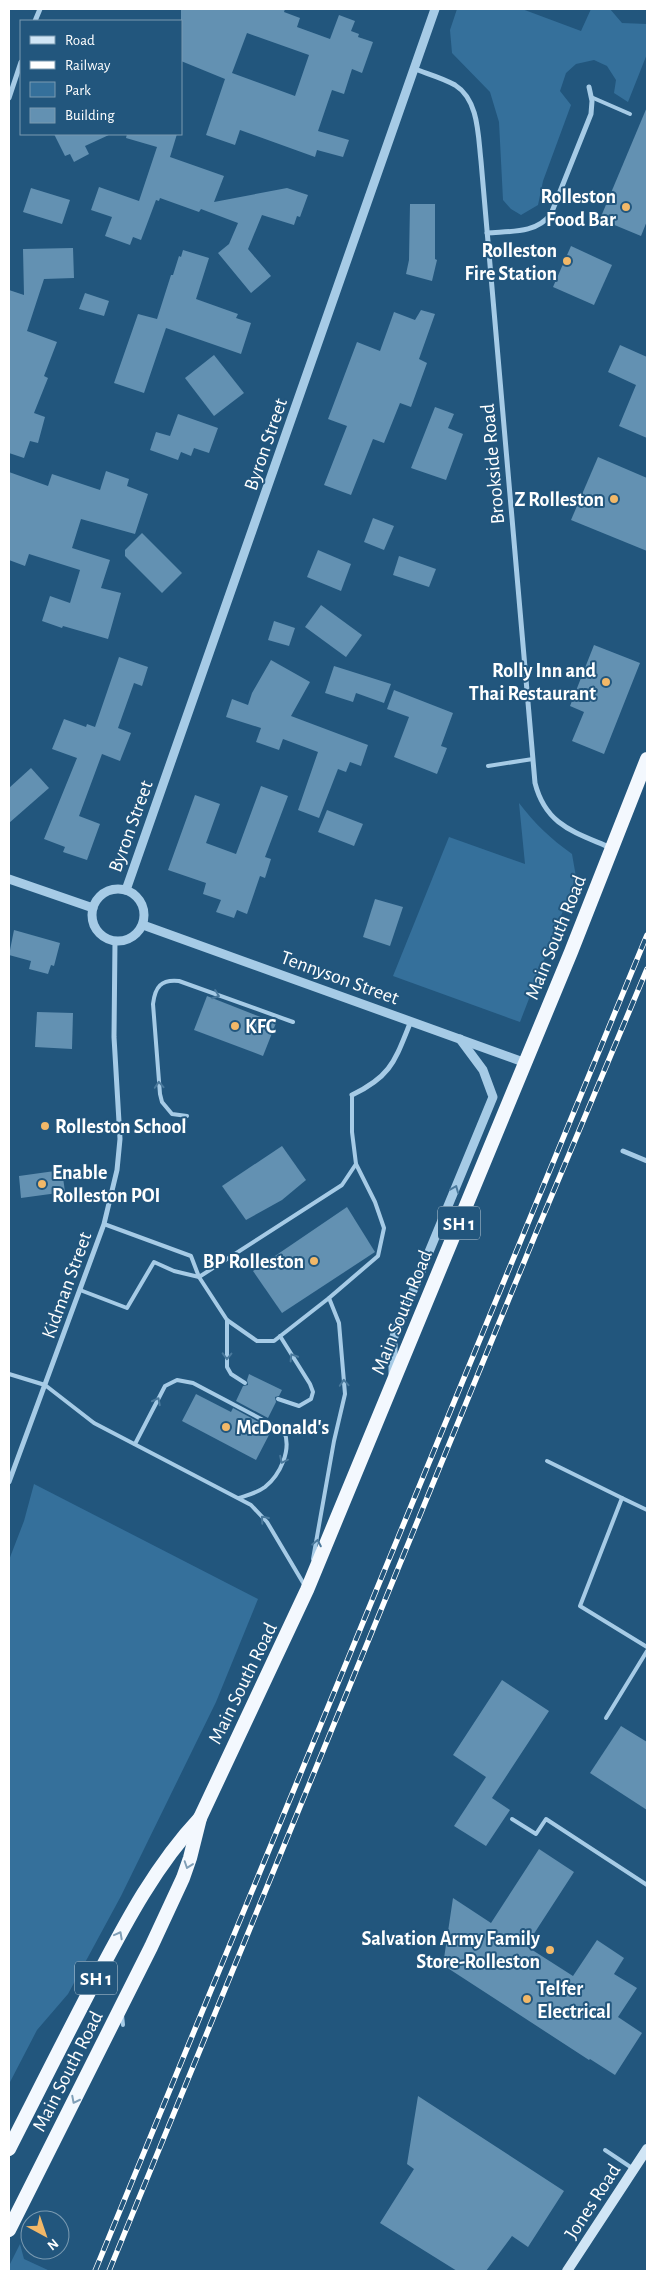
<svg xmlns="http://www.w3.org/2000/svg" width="656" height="2280" viewBox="0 0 656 2280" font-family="'Alegreya Sans',sans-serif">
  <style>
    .green { fill: #35709b }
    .building { fill: #6391b2; fill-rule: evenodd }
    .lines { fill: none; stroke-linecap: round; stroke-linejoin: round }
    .service { stroke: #a6cbe6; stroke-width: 4 }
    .minor { stroke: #a6cbe6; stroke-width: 5 }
    .tertiary { stroke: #a6cbe6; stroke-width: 9 }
    .secondary { stroke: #d0e5f5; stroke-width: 10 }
    .trunk { stroke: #f3f8fe; stroke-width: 14 }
    .rail-casing { stroke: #fff; stroke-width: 5.5 }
    .rail { stroke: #22567d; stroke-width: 4; stroke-dasharray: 11; stroke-linecap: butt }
    .oneway { stroke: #4a799c }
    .oneway2 { stroke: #809fb7 }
    .poi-dot { fill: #f2b868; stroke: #22567d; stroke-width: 2 }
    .labels { text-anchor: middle; stroke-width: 4; stroke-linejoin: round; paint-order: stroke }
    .shield { fill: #22567d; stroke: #bdccd8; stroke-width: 1 }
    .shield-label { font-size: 19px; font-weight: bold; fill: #fff }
    .poi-label { font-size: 20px; font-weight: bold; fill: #fff; stroke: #22567d; text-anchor: end }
    .street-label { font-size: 20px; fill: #fff; stroke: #22567d }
  </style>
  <rect width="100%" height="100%" fill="#22567d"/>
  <g class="green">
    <path d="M457 9H522L581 31 591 9H610L622 23 647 24V54L628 102 614 93 616 80 607 66 594 60 576 64 566 73 560 91 571 105 543 181 538 205 521 215 511 209 503 200 499 122 490 92 452 53 450 30Z"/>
    <path d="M519 803C535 824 551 839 572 854L576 877 520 1022 393 976 449 837 525 864Z"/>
    <path d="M34 1484 258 1599 216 1702 121 1896 68 1994 37 2030 9 2084V1560L24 1521Z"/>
    <path d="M20 2244 24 2259 50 2271H9V2266Z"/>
  </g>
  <g class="building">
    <path d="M181 9H285L284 12 300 18 297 27 330 39 339 15 355 21 351 31 359 34 358 37 373 42 362 73 352 69 344 94 332 90 318 131 349 140 343 157 317 150 315 157 240 130 235 145 206 135 225 79 181 61ZM247 33 309 55 295 96 232 73Z"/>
    <path d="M647 107V221L641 236 600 219Z"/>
    <path d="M54 134H111L85 146 89 154 74 162 70 154 65 156Z"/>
    <path d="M127 134H177L170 157 224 176 214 202 287 188 308 195 300 217 297 216 294 225 262 215 248 249 271 276 251 293 218 253 229 244 238 223 201 209 199 212 160 198 159 201 156 200 141 240 133 237 130 245 105 236 112 217 91 210 99 187 139 201 157 147 126 138Z"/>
    <path d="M31 188 70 200 62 224 23 212Z"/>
    <path d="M410 204H435V259L437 260 432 281 406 274 409 260Z"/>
    <path d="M571 246 612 265 594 305 553 287Z"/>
    <path d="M73 248 74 278 44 279 27 331 57 342 44 376 48 378 34 413 45 417 38 443 30 441 24 458 9 453V290L24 295 23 249Z"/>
    <path d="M183 250 209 258 196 299 238 314 236 318 251 323 241 354 166 328 144 393 114 383 138 314 157 319 171 275H173L179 256 181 257Z"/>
    <path d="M85 293 109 301 104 316 79 309Z"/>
    <path d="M421 310 435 314 419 359 427 363 411 407 400 403 384 443 373 439 351 495 324 485 347 426 328 419 357 342 380 351 394 312 415 320Z"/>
    <path d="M620 345 647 357V438L619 426 636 385 608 372Z"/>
    <path d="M214 355 244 393 214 416 185 378Z"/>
    <path d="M435 407 454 414 448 428 463 434 446 480 411 468Z"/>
    <path d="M178 414 218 428 209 453 194 448 191 456 181 452 178 460 150 450 156 432 170 436Z"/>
    <path d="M598 457 647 478V551L571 520Z"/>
    <path d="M106 471 129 479 127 486 148 494 135 534 81 519 72 548 110 560 101 588 121 593 108 639 63 626 62 628 42 621 50 596 70 603 80 570 29 554 25 566 9 560V472L48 486 52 474 100 490Z"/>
    <path d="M373 518 394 526 384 550 364 542Z"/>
    <path d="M142 533 182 573 162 593 125 556V550Z"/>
    <path d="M318 550 351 564 341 591 307 577Z"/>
    <path d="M399 556 436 569 429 587 393 575Z"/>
    <path d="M321 605 362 635 346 657 305 627Z"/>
    <path d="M274 621 295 628 289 646 268 640Z"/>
    <path d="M594 645 640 663 604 754 572 741 584 712 570 706Z"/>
    <path d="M119 657 148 667 142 686 134 683 118 728 131 733 120 761 102 754 79 816 100 824 87 860 63 852 65 847 44 839 77 758 52 749 64 719 86 727 87 724 95 727Z"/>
    <path d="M271 660 310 682 291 716 368 745 361 766 350 762 346 772 338 769 319 818 298 810 318 752 283 739 279 750 256 742 261 728 226 717 232 699 248 705 252 693Z"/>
    <path d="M334 666 391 684 384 703 356 693 353 702 325 693Z"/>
    <path d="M394 690 453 713 441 746 447 748 437 774 394 757 409 717 387 709Z"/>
    <path d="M31 768 49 788 9 823V788Z"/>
    <path d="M261 786 288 796 265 857 271 859 265 878 260 876 247 914 237 910 234 918 216 912 221 900 203 894 206 883 168 870 195 795 220 804 206 843 236 854Z"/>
    <path d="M327 810 363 824 354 846 318 832Z"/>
    <path d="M375 899 403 907 390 946 363 937Z"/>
    <path d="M14 930 60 943 54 966 51 965 48 974 29 969 31 961 9 955Z"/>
    <path d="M207 996 276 1023 263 1056 194 1030Z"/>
    <path d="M37 1012 73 1013 72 1049 35 1047Z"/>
    <path d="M282 1146 306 1180 282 1200 246 1220 222 1186Z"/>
    <path d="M62 1170 65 1192 21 1198 19 1176Z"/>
    <path d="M347 1207 375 1252 282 1313 253 1271Z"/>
    <path d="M249 1374 282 1390 279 1396 275 1397 276 1402 268 1418 236 1401 243 1386 248 1385 247 1380Z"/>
    <path d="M196 1394 231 1412 233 1408 264 1425 263 1429 270 1433 256 1460 182 1421Z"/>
    <path d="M502 1680 549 1711 492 1798 510 1810 486 1846 454 1826 486 1777 453 1755Z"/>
    <path d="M621 1726 647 1742V1810L590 1773Z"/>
    <path d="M539 1849 574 1872 526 1946 573 1976 597 1940 624 1958 614 1974 637 1988 618 2017 642 2033 615 2075 590 2059 589 2060 443 1965 453 1898 491 1923Z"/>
    <path d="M418 2096 564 2191 528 2247 512 2236 486 2271H457L380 2223 414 2169 407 2164Z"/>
  </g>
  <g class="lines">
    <g class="service">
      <path d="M591 97 630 114"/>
      <path d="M488 766 533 759"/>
      <path d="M187 1116 172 1114 162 1102 160 1094 153 1004C155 987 161 979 179 981L293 1022"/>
      <path d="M104 1224 191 1256 199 1277 342 1185 356 1164 352 1132V1095"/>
      <path d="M80 1290 127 1308 154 1262 174 1271 199 1277 227 1320 257 1341H274L329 1298 378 1256 384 1228 375 1202 356 1164"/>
      <path d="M227 1320V1367L231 1374 245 1383"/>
      <path d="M9 1374 45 1385 94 1423 251 1505 267 1522 305 1586"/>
      <path d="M278 1399 299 1406 311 1399 313 1392 310 1384 280 1336"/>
      <path d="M135 1444 165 1386 177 1380 193 1383 284 1431C292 1450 280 1475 265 1487 257 1493 248 1495 239 1498"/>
      <path d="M547 1461 622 1498"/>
      <path d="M647 1510 622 1498 580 1606 647 1647"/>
      <path d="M313 1559 334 1441 345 1394 339 1323 329 1298"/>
      <path d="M606 1718 647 1651"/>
      <path d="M512 1819 536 1834 546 1819 647 1885"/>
      <path d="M122 2015 123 2025"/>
      <path d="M605 2150 632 2168"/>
    </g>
    <g class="minor">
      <path d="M35 21 40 9"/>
      <path d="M415 69C428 74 443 78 455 85 479 100 478 136 481 161L535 783C546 826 575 832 611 848"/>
      <path d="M9 98 21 62"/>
      <path d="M487 233C510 231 536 234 551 214L591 114 592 101 589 87"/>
      <path d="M352 1095C392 1076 395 1060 411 1021"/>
      <path d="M623 1151 647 1161"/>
      <path d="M9 1482 104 1224 117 1170 120 1139 114 1037 115 941"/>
    </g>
    <g class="tertiary">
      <path d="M9 879 93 908"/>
      <circle cx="118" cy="915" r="26"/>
      <path d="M126 890 435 9"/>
      <path d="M143 925 526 1063"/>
      <path d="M393 1374V1339L493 1097 483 1070 460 1039"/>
    </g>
    <path class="secondary" d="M567 2271 647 2149"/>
    <g class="trunk">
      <path d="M9 2149C38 2092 67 2034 97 1977 127 1920 156 1865 200 1818"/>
      <path d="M9 2230 151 1947 183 1878 190 1858 200 1818 307 1590 571 952 647 759"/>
    </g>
    <g class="rail-casing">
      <g id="rail">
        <path d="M95 2271 647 935"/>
        <path d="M109 2271 536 1233 647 969"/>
      </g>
    </g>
    <use href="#rail" class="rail"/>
  </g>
  <defs><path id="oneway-chevron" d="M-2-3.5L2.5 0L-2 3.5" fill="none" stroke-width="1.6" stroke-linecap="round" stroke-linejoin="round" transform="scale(1.25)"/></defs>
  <g class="oneway">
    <use href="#oneway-chevron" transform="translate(216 995) rotate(20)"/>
    <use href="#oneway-chevron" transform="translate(159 1085) rotate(-94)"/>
    <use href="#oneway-chevron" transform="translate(455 1189) rotate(-68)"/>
    <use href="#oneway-chevron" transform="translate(227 1356) rotate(91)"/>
    <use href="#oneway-chevron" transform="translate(293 1357) rotate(-122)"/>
    <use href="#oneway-chevron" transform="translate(344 1383) rotate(-94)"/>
    <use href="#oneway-chevron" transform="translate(157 1401) rotate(-63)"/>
    <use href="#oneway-chevron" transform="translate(283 1460) rotate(116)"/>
    <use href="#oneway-chevron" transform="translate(264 1519) rotate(-131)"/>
    <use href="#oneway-chevron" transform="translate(317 1543) rotate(-79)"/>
  </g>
  <g class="oneway2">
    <use href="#oneway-chevron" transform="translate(188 1865) rotate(109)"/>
    <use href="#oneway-chevron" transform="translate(119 1935) rotate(-62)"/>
    <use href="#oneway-chevron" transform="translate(75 2100) rotate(117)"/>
  </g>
  <g class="poi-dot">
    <circle cx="626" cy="207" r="5"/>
    <circle cx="567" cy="261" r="5"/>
    <circle cx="614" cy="499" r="5"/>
    <circle cx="606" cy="682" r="5"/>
    <circle cx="235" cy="1026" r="5"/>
    <circle cx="45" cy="1126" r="5"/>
    <circle cx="42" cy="1184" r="5"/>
    <circle cx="314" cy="1261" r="5"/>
    <circle cx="226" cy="1427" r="5"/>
    <circle cx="550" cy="1950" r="5"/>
    <circle cx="527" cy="1999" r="5"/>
  </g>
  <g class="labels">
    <g class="shield">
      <rect x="438" y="1206.5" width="42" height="33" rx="4"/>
      <rect x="75" y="1961.5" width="42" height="33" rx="4"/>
    </g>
    <g class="shield-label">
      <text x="459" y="1230">SH 1</text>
      <text x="96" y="1985">SH 1</text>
    </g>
    <g class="poi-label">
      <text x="616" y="203">Rolleston<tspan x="616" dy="23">Food Bar</tspan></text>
      <text x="557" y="257">Rolleston<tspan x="557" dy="23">Fire Station</tspan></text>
      <text x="604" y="506">Z Rolleston</text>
      <text x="596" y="677">Rolly Inn and<tspan x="596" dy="23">Thai Restaurant</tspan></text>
      <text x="245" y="1033" text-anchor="start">KFC</text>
      <text x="55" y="1133" text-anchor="start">Rolleston School</text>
      <text x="52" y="1179" text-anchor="start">Enable<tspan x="52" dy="23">Rolleston POI</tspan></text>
      <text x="304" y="1268">BP Rolleston</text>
      <text x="236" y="1434" text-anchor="start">McDonald's</text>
      <text x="540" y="1945">Salvation Army Family<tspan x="540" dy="23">Store-Rolleston</tspan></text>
      <text x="537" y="1995" text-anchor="start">Telfer<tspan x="537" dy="23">Electrical</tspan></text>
    </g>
    <g class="street-label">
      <text transform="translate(265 444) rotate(-71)" y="7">Byron Street</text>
      <text transform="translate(492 464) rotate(-95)" y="7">Brookside Road</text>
      <text transform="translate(130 826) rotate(-70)" y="7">Byron Street</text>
      <text transform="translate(555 937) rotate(-68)" y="7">Main South Road</text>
      <text transform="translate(340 977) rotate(20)" y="7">Tennyson Street</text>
      <text transform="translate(66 1285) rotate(-70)" y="7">Kidman Street</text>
      <text transform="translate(401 1312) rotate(-68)" y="7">Main South Road</text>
      <text transform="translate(242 1683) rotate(-64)" y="7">Main South Road</text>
      <text transform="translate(67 2071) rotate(-63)" y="7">Main South Road</text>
      <text transform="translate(592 2201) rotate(-57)" y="7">Jones Road</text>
    </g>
  </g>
  <rect width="656" height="2280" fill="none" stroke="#ffffff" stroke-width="20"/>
  <rect x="20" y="20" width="162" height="115" fill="#22567d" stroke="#7a9ab1"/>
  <rect x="30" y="36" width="25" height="8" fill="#d0e5f5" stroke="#7a9ab1"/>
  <text x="65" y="45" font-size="15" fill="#ffffff">Road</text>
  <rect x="30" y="61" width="25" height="8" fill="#ffffff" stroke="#7a9ab1"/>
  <text x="65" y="70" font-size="15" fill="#ffffff">Railway</text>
  <rect x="30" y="82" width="25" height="15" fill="#35709b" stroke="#7a9ab1"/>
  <text x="65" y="95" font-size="15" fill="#ffffff">Park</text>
  <rect x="30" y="108" width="25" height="15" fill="#6391b2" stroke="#7a9ab1"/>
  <text x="65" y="120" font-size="15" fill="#ffffff">Building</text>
  <g transform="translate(45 2235) rotate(140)"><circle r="24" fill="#22567d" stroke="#7a9ab1"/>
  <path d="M0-4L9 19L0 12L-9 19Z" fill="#f2b868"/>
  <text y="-8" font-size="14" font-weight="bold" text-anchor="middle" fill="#ffffff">N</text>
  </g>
</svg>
